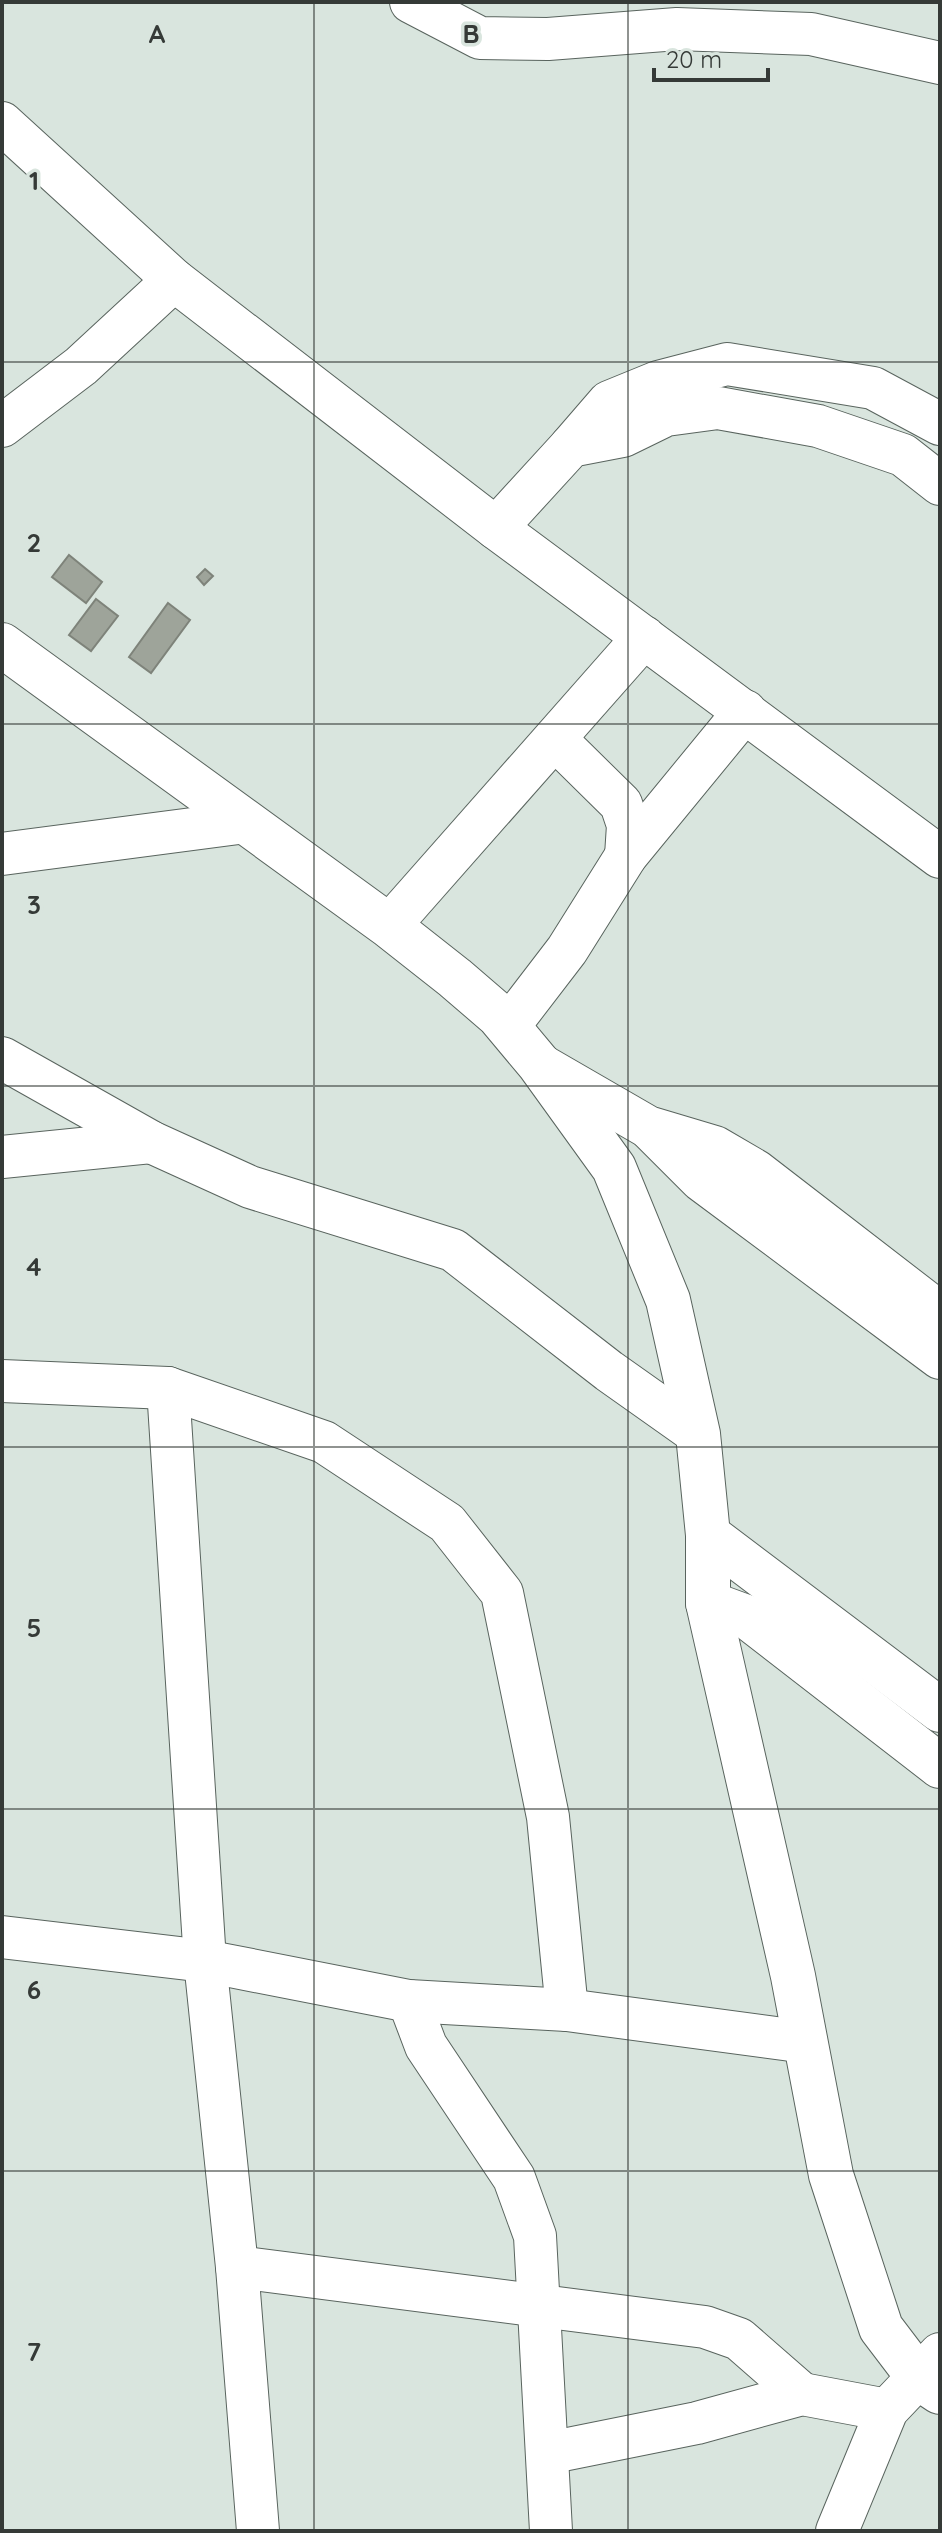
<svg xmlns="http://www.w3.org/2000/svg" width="942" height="2533" viewBox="0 0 942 2533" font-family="Quicksand,sans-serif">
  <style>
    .building { fill: #9ea49a; stroke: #7e837a; stroke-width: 2 }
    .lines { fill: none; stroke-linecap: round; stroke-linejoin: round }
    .minor-casing { stroke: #59645e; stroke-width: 44 }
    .tertiary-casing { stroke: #59645e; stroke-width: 46 }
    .minor { stroke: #fff; stroke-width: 42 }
    .tertiary { stroke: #fff; stroke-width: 44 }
    .grid { fill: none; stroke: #353a37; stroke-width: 2; stroke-opacity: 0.55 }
    .grid-label { font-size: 26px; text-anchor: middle; font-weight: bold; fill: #353a37; stroke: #d9e5de; stroke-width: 7; stroke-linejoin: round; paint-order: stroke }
  </style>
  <rect width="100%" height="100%" fill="#d9e5de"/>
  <g class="building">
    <path d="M69 555 102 582 86 603 52 577Z"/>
    <path d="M205 569 213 576 204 585 197 577Z"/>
    <path d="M96 599 118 616 91 651 69 635Z"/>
    <path d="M168 603 190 620 151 673 129 657Z"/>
  </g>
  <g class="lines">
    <g class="minor-casing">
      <g id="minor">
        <path d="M411 2 480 38 548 39 677 29 811 34 940 63"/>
        <path d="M2 123 174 280 496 528 940 857"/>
        <path d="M2 426 81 366 174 280"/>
        <path d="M571 446 609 402 658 382 727 364 873 388 940 424"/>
        <path d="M496 528 571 446 623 436 666 415 718 408 818 426 903 455 940 484"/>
        <path d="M556 740 621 804 628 825 626 856"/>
        <path d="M2 854 246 822"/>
        <path d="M389 926 644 637"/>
        <path d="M508 1027 567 950 626 856 745 711"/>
        <path d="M2 1058 151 1142 250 1187 453 1250 609 1371 698 1434"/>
        <path d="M539 1064 648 1127 715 1147 756 1171 940 1313"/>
        <path d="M651 1130 701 1180 940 1358"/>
        <path d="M2 1157 151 1142"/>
        <path d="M2 1381 168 1388 324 1442 447 1523 502 1593 548 1817 567 2010"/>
        <path d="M168 1388 205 1961 237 2267 258 2531"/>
        <path d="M2 1937 205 1961 409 2001 567 2010 806 2042"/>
        <path d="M409 2001 426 2046 514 2178 535 2236 551 2531"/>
        <path d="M237 2267 705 2327 739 2339 802 2394"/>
        <path d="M548 2453 697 2423 802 2394 887 2410"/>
        <path d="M837 2531 887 2410 940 2354"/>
      </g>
    </g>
    <g class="tertiary-casing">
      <g id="tertiary">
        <path d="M2 645 389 926 455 978 498 1015 539 1064 614 1168 668 1300 698 1434 708 1535V1603L793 1976 831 2175 881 2328 919 2378 940 2392"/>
        <path d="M708 1535 940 1710"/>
        <path d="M708 1603 749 1618 940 1766"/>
      </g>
    </g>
    <use href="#minor" class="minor"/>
    <use href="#tertiary" class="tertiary"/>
  </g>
  <path class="grid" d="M314 2V2531M628 2V2531M2 362H940M2 724H940M2 1086H940M2 1447H940M2 1809H940M2 2171H940"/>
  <g class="grid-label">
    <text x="157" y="43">A</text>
    <text x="471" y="43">B</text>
    <text x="34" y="190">1</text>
    <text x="34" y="552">2</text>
    <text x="34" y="914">3</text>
    <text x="34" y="1276">4</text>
    <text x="34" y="1637">5</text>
    <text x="34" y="1999">6</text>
    <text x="34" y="2361">7</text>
  </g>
  <rect width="942" height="2533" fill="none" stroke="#353a37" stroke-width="8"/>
  <path d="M654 68v12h114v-12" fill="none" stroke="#353a37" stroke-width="4"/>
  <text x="666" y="68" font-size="24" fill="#353a37" stroke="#d9e5de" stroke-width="6" paint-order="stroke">20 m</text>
</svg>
